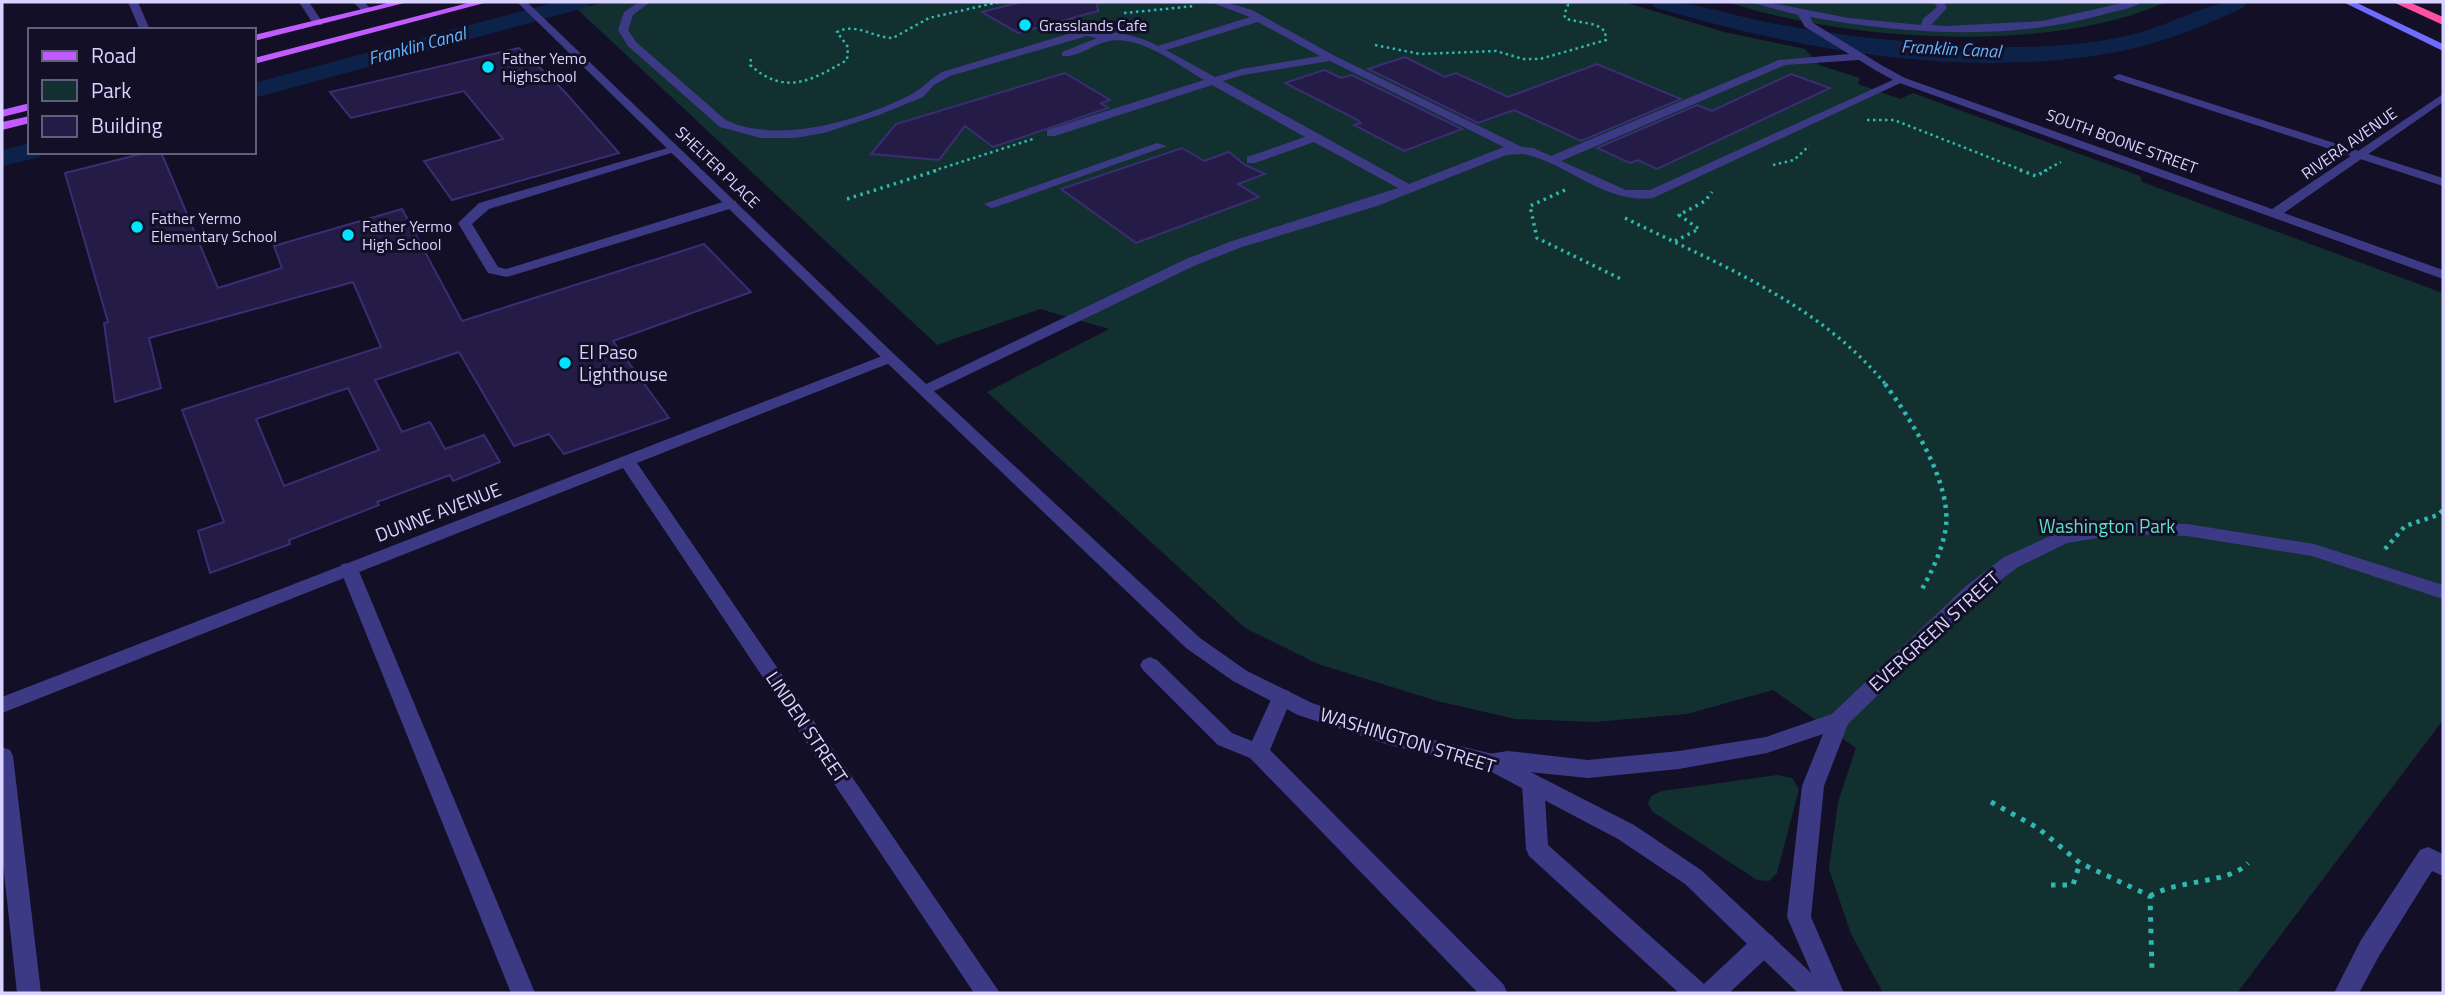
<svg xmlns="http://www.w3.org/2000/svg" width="2445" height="995" viewBox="0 0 2445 995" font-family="'Titillium Web',sans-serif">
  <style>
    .green { fill: #12302f }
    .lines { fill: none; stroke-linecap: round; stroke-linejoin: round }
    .canal { fill: #0c2248; fill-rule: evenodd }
    .building { fill: #241b47; stroke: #3b2d73; stroke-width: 2; fill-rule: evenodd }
    .path-far3 { stroke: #2fb8b0; stroke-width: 2.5; stroke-dasharray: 2.5 3.5; stroke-linecap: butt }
    .path-far2 { stroke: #2fb8b0; stroke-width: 3.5; stroke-dasharray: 2.5 4.5; stroke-linecap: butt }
    .path-far1 { stroke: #2fb8b0; stroke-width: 4.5; stroke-dasharray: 3.5 5; stroke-linecap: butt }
    .path { stroke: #2fb8b0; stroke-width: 5; stroke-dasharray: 4.5 7; stroke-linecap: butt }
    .service { fill: #3d3a85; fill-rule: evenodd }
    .minor { fill: #3d3a85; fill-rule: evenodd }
    .tertiary { fill: #3d3a85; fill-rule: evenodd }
    .secondary { fill: #6f6bff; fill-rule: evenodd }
    .primary { fill: #c25bff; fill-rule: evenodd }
    .motorway { fill: #ff4fa3; fill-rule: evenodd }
    .poi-dot { fill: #00e5ff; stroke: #130f26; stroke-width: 2.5 }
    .labels { text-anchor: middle; stroke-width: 6; stroke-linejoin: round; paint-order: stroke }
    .far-poi-label { font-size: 16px; fill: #d9d4ff; stroke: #130f26; text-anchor: start }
    .far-street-label { font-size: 16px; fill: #d9d4ff; stroke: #130f26 }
    .far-water-label { font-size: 18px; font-style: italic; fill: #62b6ff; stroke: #130f26 }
    .poi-label { font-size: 19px; fill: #d9d4ff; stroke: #130f26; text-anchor: start }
    .street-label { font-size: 19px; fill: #d9d4ff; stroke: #130f26 }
    .park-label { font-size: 19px; fill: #5fe0c0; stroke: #130f26 }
  </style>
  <rect width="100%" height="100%" fill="#130f26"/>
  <g class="green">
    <path d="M606 2H1624L1724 32 1805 49 1819 65 1860 78 1858 84 1900 99 1913 93 2140 176 2142 182 2443 293V720L2237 993H1883L1851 934 1829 869 1838 802 1856 748 1773 690 1687 714 1594 722 1515 719 1437 701 1318 664 1245 628 987 392 1109 329 1040 309 937 345 577 9Z"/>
    <path d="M1728 2H2166C2052 54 1847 42 1728 2Z"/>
    <path d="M1777 775 1792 778 1799 789 1777 873 1769 881 1757 880 1653 812 1648 804 1651 796 1662 791Z"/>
  </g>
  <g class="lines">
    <g class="canal">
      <path d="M556 2H591L588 7 254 98V83Z"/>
      <path d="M1651 2C1694 0 1734 17 1776 24 1853 38 1930 46 2009 47 2052 47 2099 44 2141 32 2178 22 2208 0 2247 2L2244 7C2209 24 2173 39 2135 48 1983 83 1801 51 1654 7Z"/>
      <path d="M30 143V152H43L40 157 2 166V150Z"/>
    </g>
  </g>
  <g class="building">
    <path d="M1021 2H1097L1098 11 1018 33 982 12Z"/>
    <path d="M519 48 564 91 619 153 452 200 424 161 503 139 464 91 351 118 330 92Z"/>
    <path d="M1405 57 1445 77 1456 73 1508 97 1597 64 1681 99 1581 141 1514 110 1478 123 1368 69Z"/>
    <path d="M1324 70 1341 78 1352 75 1462 129 1404 151 1354 125 1361 123 1356 119 1285 83Z"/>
    <path d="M1065 73 1110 100 1101 103 1108 108 993 147 965 126 939 160 871 154 896 124Z"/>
    <path d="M1791 74 1830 88 1657 169 1638 160 1630 163 1597 148 1697 105 1712 111Z"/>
    <path d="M1182 148 1204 161 1229 152 1245 165 1265 174 1238 184 1259 197 1136 243 1061 189Z"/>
    <path d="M149 152H161L218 288 282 268 274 246 402 209 462 321 704 244 751 292 613 341 669 418 564 454 549 434 514 446 459 352 375 380 402 432 430 422 445 449 484 435 500 462 453 481 450 475 377 502 379 505 289 540 290 544 210 573 198 531 224 522 182 410 381 347 353 282 149 338 161 388 115 402 104 323 108 322 65 173ZM348 388 379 450 284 486 256 419Z"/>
  </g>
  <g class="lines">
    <g class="path-far3">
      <path d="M1124 13 1195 6"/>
      <path d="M1375 45 1420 54 1496 51 1523 59H1540L1606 40 1605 31 1596 25 1566 19 1564 15 1568 5 1565 2"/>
      <path d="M751 59 750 65C785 96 811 81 847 60L848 47 837 32C857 22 873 38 893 38L929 18 999 2"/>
      <path d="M1867 120H1894L2024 171"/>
      <path d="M1773 165 1794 160 1809 146"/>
      <path d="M933 171 1033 139"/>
      <path d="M2044 171 2061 162"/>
    </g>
    <g class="path-far2">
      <path d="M2020 170 2036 176 2047 170"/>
      <path d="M1565 190 1530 206 1537 238 1621 279"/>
      <path d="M847 199 938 170"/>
      <path d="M1625 218C1719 265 1818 302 1887 386"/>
      <path d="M1675 241 1699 229 1679 215 1705 201 1712 192"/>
    </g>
    <g class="path-far1">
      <path d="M1885 384C1910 418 1951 481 1946 526 1943 549 1932 571 1921 591"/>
      <path d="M2385 549 2405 526 2438 515 2443 510"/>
    </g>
    <g class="path">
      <path d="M1991 802 2038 828 2080 863 2150 896 2152 971"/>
      <path d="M2051 885H2073L2080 863"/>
      <path d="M2150 896C2179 879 2229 884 2248 863"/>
    </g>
    <g class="service">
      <path d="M299 2H309L323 23 322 25H314Z"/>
      <path d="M353 2H364L372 10 363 12Z"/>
      <path d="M639 2H650L633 15 628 30 636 42C659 62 682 82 705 102 713 108 721 118 730 122 784 144 863 119 912 94 923 88 931 78 942 72L1071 33C1097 28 1135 33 1158 46L1250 17 1210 2H1225L1252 10 1335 56 1522 147 1533 148 1551 156 1779 60 1849 54 1805 27 1798 15 1749 2H1766L1849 18 1921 25 1923 19 1937 7 1934 2H1944L1947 8 1931 25 1946 26 2042 21 2127 2H2142C2132 9 2114 11 2102 15 2007 41 1905 34 1810 17L1813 23 1883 66V70H1875L1859 60 1785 65 1561 161 1626 190H1650L1897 78 1907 80 1653 198C1606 204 1571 166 1528 155 1521 153 1513 155 1506 155L1377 206 1242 247 1196 265 926 395 918 390 920 387 1186 259 1232 241 1398 188 1314 142 1255 163H1247V157L1305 137 1212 85 1055 136H1047V130L1204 80C1178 65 1141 35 1109 41 1093 44 1078 58 1062 56V52L1097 38 1087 36 950 76 934 85 923 97 879 115 824 133 795 138H761L720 127 628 46 618 30 624 12ZM1258 22 1320 56 1241 69 1215 77 1166 50ZM1330 61 1504 147 1409 184 1223 81 1243 75Z"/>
      <path d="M2119 74 2443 178V186L2115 79 2113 77Z"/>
      <path d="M1157 143 1167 146 996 207 991 208 984 204Z"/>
      <path d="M671 147 681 150 489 209 472 224 498 267 506 269 726 201H736V207L507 277 488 273 458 223 479 203Z"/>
      <path d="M349 563 356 564 358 569 535 993H511L340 569 342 564Z"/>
      <path d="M1150 657 1157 660 1232 733 1252 741 1275 691 1282 689 1289 691 1292 697 1270 750 1504 985 1507 993H1478L1250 758 1218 745 1143 670 1140 665 1143 660Z"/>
      <path d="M1533 775 1541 778 1544 784 1548 845 1704 984 1755 936 1764 933 1773 936 1776 944 1773 952 1729 993H1679L1529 856 1526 849 1522 784 1525 778Z"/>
      <path d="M2428 847 2443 854V876L2432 871 2379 956 2359 993H2334L2361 940 2420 850Z"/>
    </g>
    <g class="minor">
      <path d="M128 2H138L150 30H140Z"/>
      <path d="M1875 66H1883L1905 78 2272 209 2443 94V102L2284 213 2443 270V279L1897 82 1875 70Z"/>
      <path d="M890 353 898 358 895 361 637 463 1000 993H974L623 468 2 713V697Z"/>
      <path d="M2123 522 2187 524 2314 544 2443 585V599L2312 556 2187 536 2123 534 2067 543 2018 567 1980 596 1848 724 1824 786 1811 917 1844 993H1820L1787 917 1802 786 1823 734 1767 753 1679 769 1588 778 1481 767 1478 761 1481 755 1508 751 1588 760 1679 751 1766 737 1832 714 1966 586 2004 557 2057 533Z"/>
      <path d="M2 747 10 750 13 756 41 993H17L2 854Z"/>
    </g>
    <path class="tertiary" d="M517 2H527L895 355 1200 638 1247 671 1312 703 1389 729 1497 755 1634 825 1701 870 1824 985 1827 993H1798L1685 884 1618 839 1484 768 1389 745 1298 715 1233 681 1186 648 885 361Z"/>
    <path class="secondary" d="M2343 2H2355L2443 44V51Z"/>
    <g class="primary">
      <path d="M392 2H408L254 41V35Z"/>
      <path d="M472 2H488L254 64V58Z"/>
      <path d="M30 103V110L2 117V110Z"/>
      <path d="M30 116V123L2 130V122Z"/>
    </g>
    <path class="motorway" d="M2393 2H2409L2443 17V25Z"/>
  </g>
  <g class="poi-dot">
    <circle cx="1025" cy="25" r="7"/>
    <circle cx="488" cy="67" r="7"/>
    <circle cx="137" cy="227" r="7"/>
    <circle cx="348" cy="235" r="7"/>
    <circle cx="565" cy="363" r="7"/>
  </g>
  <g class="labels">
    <g class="far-poi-label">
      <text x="1039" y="31">Grasslands Cafe</text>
      <text x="502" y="64">Father Yemo<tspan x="502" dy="18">Highschool</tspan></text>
      <text x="151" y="224">Father Yermo<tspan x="151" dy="18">Elementary School</tspan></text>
      <text x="362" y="232">Father Yermo<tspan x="362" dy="18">High School</tspan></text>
    </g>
    <g class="far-street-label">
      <text transform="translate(2122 141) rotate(20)" y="6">SOUTH BOONE STREET</text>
      <text transform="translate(2349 143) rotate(-35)" y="6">RIVERA AVENUE</text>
      <text transform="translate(718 167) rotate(44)" y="6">SHELTER PLACE</text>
    </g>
    <g class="far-water-label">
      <text transform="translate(417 46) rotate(-15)" y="6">Franklin Canal</text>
      <text transform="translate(1951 49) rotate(3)" y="6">Franklin Canal</text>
    </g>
    <g class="poi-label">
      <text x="579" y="359">El Paso<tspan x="579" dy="22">Lighthouse</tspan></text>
    </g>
    <g class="street-label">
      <text transform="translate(438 512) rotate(-21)" y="7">DUNNE AVENUE</text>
      <text transform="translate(1934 631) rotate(-42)" y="7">EVERGREEN STREET</text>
      <text transform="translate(807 727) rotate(56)" y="7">LINDEN STREET</text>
      <text transform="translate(1408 740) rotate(17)" y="7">WASHINGTON STREET</text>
    </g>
    <g class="park-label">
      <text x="2107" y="533">Washington Park</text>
    </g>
  </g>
  <rect width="2445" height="995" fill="none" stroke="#d9d4ff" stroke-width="7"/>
  <rect x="28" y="28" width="228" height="126" fill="#130f26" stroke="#625e7d" stroke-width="2"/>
  <rect x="42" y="51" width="35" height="10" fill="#c25bff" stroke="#625e7d" stroke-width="2"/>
  <text x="91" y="63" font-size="21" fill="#d9d4ff">Road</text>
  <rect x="42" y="80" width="35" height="21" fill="#12302f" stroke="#625e7d" stroke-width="2"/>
  <text x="91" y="98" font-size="21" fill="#d9d4ff">Park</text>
  <rect x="42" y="116" width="35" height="21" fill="#241b47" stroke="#625e7d" stroke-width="2"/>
  <text x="91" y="133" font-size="21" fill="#d9d4ff">Building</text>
</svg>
